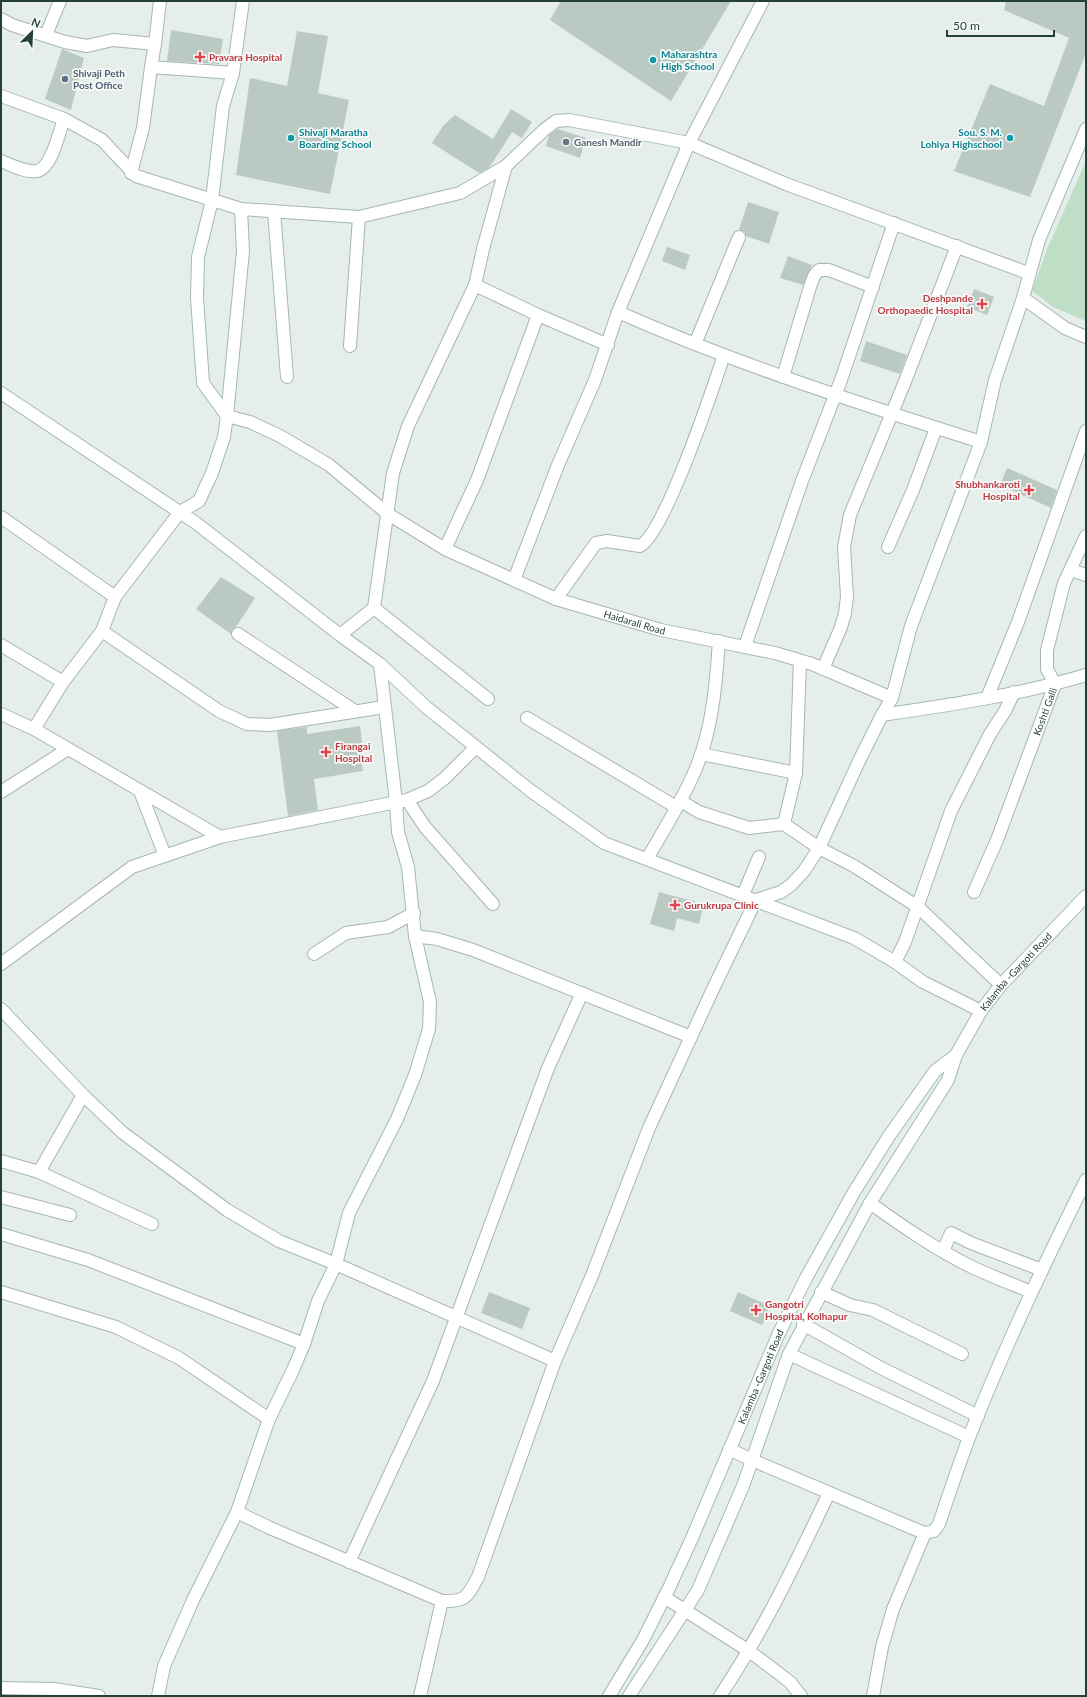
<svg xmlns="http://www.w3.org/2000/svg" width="1087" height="1697" viewBox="0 0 1087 1697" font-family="Lato,sans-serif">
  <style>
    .green { fill: #bedfc5 }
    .building { fill: #bac9c2 }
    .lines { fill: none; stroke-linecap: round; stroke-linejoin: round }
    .street-casing { stroke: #a7b6b1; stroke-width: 14 }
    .secondary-casing { stroke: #a3bab1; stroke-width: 14 }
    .street { stroke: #fff; stroke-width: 12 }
    .secondary { stroke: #fff; stroke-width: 12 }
    .health-dot { fill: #e0444e; stroke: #f6faf8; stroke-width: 1.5 }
    .culture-dot { fill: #0f9aa8; stroke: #f6faf8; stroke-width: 1.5 }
    .service-dot { fill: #5c6f8a; stroke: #f6faf8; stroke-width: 1.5 }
    .worship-dot { fill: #6b7280; stroke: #f6faf8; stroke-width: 1.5 }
    .labels { text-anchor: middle; stroke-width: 3.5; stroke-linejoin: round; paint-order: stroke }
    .culture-label { font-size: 10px; font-weight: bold; fill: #0d838f; stroke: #f6faf8; text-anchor: start }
    .health-label { font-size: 10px; font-weight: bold; fill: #be3a42; stroke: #f6faf8; text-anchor: start }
    .service-label { font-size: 10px; font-weight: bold; fill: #4e5e75; stroke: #f6faf8; text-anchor: start }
    .worship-label { font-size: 10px; font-weight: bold; fill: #5b616d; stroke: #f6faf8; text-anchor: start }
    .street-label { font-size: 10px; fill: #244037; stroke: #f6faf8 }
  </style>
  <rect width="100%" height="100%" fill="#e5eeea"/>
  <path class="green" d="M1086 161V321L1053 307 1032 291 1048 247Z"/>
  <g class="building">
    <path d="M561 1H731L671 101 550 20Z"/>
    <path d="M1006 1H1086V53L1030 197 954 171 990 84 1044 106 1069 38 1004 10Z"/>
    <path d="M171 30 223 39 219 64 167 61Z"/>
    <path d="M297 31 328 36 318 93 349 100 330 194 236 175 250 78 287 86Z"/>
    <path d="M62 49 84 58 71 110 45 99Z"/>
    <path d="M511 109 532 122 522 138 512 132 489 168 479 173 432 143 443 126 455 115 493 139Z"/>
    <path d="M558 129 586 138 580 158 546 146 549 135Z"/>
    <path d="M748 202 779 212 769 244 746 236 745 232 739 230Z"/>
    <path d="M667 247 690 255 685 270 662 261Z"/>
    <path d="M788 256 812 265 803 285 780 278Z"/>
    <path d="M974 289 994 297 987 315 967 307Z"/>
    <path d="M866 341 907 355 900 374 860 361Z"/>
    <path d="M1007 468 1057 490 1051 508 1000 485Z"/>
    <path d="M221 577 255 598 236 627 232 630 231 634 196 609Z"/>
    <path d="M360 726 362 743 358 744 363 771 314 779 318 810 288 816 277 731 307 727V734Z"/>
    <path d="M659 892 704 904 699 924 677 918 674 931 650 924Z"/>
    <path d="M489 1292 530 1308 522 1329 481 1313Z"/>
    <path d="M738 1292 770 1306 762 1325 730 1311Z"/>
  </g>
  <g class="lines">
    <g class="street-casing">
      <g id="street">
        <path d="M1 19 12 25 65 42 87 46 113 40 155 44 151 67 233 73"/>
        <path d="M46 35 60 1"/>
        <path d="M155 44 160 1"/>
        <path d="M1 96 64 119 102 140 136 176 241 209 359 217 460 193 506 166 545 129 556 121 569 120 689 143 786 184 1028 273"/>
        <path d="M1 161C11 165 26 173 37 171 52 168 59 132 64 119"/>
        <path d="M131 173 143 128 151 67"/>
        <path id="s1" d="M241 209 243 251 227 416 250 422 280 436 329 465 388 514 445 549 556 599 661 630 775 653 812 664 892 698"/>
        <path d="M274 211 287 377"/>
        <path d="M475 285 538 315 608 345"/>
        <path d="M1023 298 1065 328 1086 337"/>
        <path d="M618 312C736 364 858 403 981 442"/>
        <path d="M695 344 739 237"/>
        <path d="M350 346 359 217"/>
        <path d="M783 377 810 287 814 276 819 270H829L873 287"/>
        <path d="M1 517 115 597"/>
        <path d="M888 547 913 490 936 428"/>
        <path d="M445 549 477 480 538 315"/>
        <path d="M1071 570 1086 575"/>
        <path d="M514 580 558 465 595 380 618 312 689 143 763 1"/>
        <path d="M556 599 596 543 607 541 640 546C665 533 713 388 724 355"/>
        <path d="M374 608 488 699"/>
        <path d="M102 631 219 711 247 724 270 725 384 707"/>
        <path d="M238 634 355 711"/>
        <path d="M340 635 374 608 393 473 408 426 475 285 483 249 506 166"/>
        <path d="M1 645 63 682"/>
        <path d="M745 646 802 481 841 380 894 223"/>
        <path d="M800 661 796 773 784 824 819 848 854 866 918 907 1001 985"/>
        <path d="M823 669 841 627 845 613 847 597 844 547 850 515 906 379 957 246"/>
        <path d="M987 698 1018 622 1086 431"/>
        <path d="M1 714 34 729 220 837"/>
        <path d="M527 718 676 807"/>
        <path d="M34 729 63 682 102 631 115 597 180 512"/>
        <path d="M701 754 796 773"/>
        <path d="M140 791 165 856"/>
        <path d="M1 792 68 749"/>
        <path d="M407 800 425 827 493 904"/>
        <path d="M681 801 699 812 749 828 784 824"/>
        <path d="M647 859C663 831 681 803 694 773 712 733 716 685 719 641"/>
        <path id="s2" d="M974 892 997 840 1055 684 1047 669V650L1064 583 1086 536"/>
        <path d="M743 895 759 857"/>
        <path d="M415 936 437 939 473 950 691 1037"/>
        <path d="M314 954 346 933 388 927 414 913"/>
        <path d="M895 962 905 942 951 811 990 734 1005 711 1014 692"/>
        <path d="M1 964 132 867 220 837 407 800 428 791 445 778 476 747"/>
        <path d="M1 1161 39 1172 83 1095"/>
        <path d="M39 1172 152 1224"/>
        <path d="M1 1197 70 1215"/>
        <path d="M870 1203C902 1226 935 1249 972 1267 991 1276 1012 1284 1031 1292"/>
        <path d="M1 1234 88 1260 304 1344"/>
        <path d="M943 1251 951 1233 971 1243 1042 1270"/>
        <path d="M336 1264 555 1361 591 1278 649 1128 713 989 756 900"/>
        <path d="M1 1292 116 1327 179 1358 269 1419"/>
        <path d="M821 1292 850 1305 873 1310 962 1354"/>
        <path d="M803 1324 881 1368 978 1416"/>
        <path d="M789 1354 969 1437"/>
        <path d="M729 1449 752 1460"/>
        <path d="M237 1512 270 1528 442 1601C466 1602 467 1597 478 1577L555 1361"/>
        <path d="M349 1562 433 1381 548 1068 582 993"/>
        <path d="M664 1597 749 1651 790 1682 801 1696"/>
        <path d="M1 1688 54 1689 99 1696"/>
        <path d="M420 1696 442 1601"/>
        <path d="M720 1696C764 1630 795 1564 829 1493"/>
        <path d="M873 1696 882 1647 893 1609 925 1533"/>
      </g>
    </g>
    <g class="secondary-casing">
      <g id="secondary">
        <path d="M1 393 196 523 340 635 380 664 426 707 531 791 604 843 854 938 895 962 923 982 981 1011"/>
        <path d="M180 512 199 501 212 473 224 437 227 416 203 383 197 298 198 257 212 200 223 106 233 73 243 1"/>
        <path d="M882 715C950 705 1019 695 1086 675"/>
        <path d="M756 900 781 892 791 885 804 871 819 848 860 759 882 715 892 698 911 626 981 442 995 380 1023 298 1039 240 1086 129"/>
        <path d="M1 1009 83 1095 123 1133 227 1210 279 1241 336 1264"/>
        <path d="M752 1460 917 1530 925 1533 934 1531 939 1524C949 1494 959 1464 970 1435 1004 1348 1044 1264 1086 1180"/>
        <path d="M158 1696 164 1666 193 1600 237 1512 269 1419 293 1370 304 1344 318 1301 336 1264 349 1213 397 1119 415 1075 429 1029 430 1002 415 936 408 867 398 832 396 802 380 664"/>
        <path id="s3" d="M609 1696 643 1640 669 1588 692 1538 779 1333 806 1278 854 1192 889 1136 935 1071 956 1055"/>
        <path id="s4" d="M629 1696 698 1590 743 1486 789 1354 870 1203 948 1080 956 1055 981 1011 1001 985 1086 896"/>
      </g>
    </g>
    <use href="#street" class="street"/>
    <use href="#secondary" class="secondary"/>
  </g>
  <g class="health-dot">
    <path d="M198 51h4v4h4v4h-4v4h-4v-4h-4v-4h4z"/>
    <path d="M980 298h4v4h4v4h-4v4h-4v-4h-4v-4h4z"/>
    <path d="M1027 484h4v4h4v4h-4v4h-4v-4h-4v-4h4z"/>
    <path d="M324 746h4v4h4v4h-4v4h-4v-4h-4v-4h4z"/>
    <path d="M673 899h4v4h4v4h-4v4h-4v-4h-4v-4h4z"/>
    <path d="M754 1304h4v4h4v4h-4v4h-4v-4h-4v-4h4z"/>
  </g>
  <g class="culture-dot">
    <circle cx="653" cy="60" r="4"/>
    <circle cx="291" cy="138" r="4"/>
    <circle cx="1010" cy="138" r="4"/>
  </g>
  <circle class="service-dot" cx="65" cy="79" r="4"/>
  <circle class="worship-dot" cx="566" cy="142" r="4"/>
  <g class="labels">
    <g class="culture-label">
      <text x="661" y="58">Maharashtra<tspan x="661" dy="12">High School</tspan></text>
      <text x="299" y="136">Shivaji Maratha<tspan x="299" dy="12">Boarding School</tspan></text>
      <text x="1002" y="136" text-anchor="end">Sou. S. M.<tspan x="1002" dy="12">Lohiya Highschool</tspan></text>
    </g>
    <g class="health-label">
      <text x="209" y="61">Pravara Hospital</text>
      <text x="973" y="302" text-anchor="end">Deshpande<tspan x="973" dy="12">Orthopaedic Hospital</tspan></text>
      <text x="1020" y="488" text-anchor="end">Shubhankaroti<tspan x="1020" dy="12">Hospital</tspan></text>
      <text x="335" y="750">Firangai<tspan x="335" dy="12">Hospital</tspan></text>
      <text x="684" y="909">Gurukrupa Clinic</text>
      <text x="765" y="1308">Gangotri<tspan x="765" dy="12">Hospital, Kolhapur</tspan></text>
    </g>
    <g class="service-label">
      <text x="73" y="77">Shivaji Peth<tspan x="73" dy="12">Post Office</tspan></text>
    </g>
    <g class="worship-label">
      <text x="574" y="146">Ganesh Mandir</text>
    </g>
    <g class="street-label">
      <text dy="4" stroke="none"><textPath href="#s1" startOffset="669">Haidarali Road</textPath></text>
      <text dy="4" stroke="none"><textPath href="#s2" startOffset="194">Koshti Galli</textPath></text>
      <text dy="4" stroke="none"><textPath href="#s4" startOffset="826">Kalamba -Gargoti Road</textPath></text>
      <text dy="4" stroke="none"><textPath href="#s3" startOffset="354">Kalamba -Gargoti Road</textPath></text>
    </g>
  </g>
  <rect width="1087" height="1697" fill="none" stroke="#244037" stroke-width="4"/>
  <g transform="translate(32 32) rotate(24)" stroke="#f6faf8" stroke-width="3" paint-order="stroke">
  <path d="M0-3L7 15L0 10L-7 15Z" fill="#244037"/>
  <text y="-6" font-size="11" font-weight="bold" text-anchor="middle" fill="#244037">N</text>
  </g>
  <path d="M947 30v6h107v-6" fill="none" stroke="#244037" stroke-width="2"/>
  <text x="953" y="30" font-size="12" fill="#244037" stroke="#f6faf8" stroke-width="3" paint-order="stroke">50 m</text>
</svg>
